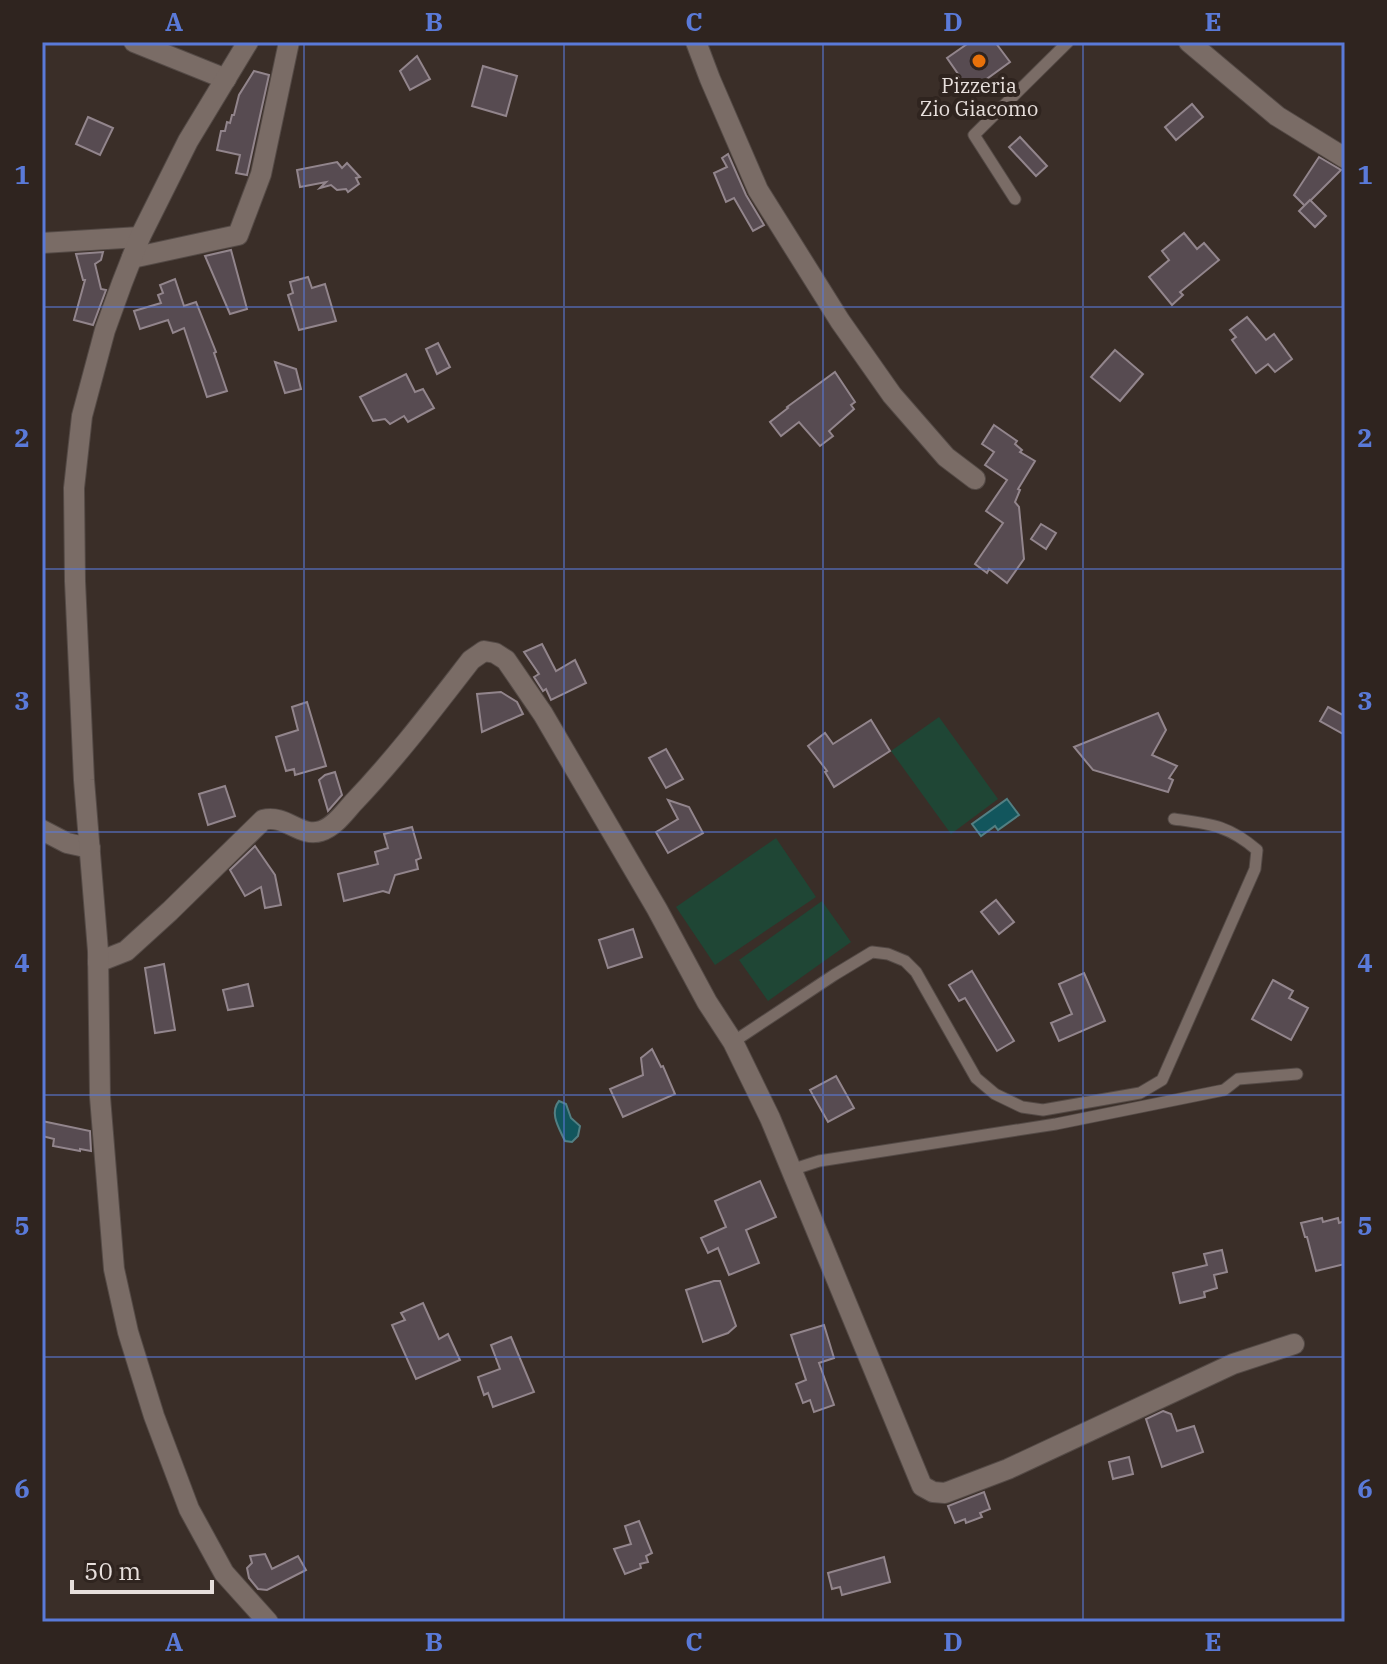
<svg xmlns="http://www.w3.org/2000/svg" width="1387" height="1664" viewBox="0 0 1387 1664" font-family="'IBM Plex Serif',serif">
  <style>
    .green { fill: #1f4635 }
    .water { fill: #12565d; stroke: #527f83; stroke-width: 2 }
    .building { fill: #574b51; stroke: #92858c; stroke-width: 2 }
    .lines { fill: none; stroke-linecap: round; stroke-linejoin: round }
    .lane-casing { stroke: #544a46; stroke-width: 13 }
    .street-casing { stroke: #544a46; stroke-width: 22 }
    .secondary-casing { stroke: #544a46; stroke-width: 22 }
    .lane { stroke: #7a6c66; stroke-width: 11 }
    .street { stroke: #7a6c66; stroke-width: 20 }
    .secondary { stroke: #7a6c66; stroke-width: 20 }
    .grid { fill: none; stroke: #5a7ad9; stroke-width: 2; stroke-opacity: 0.55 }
    .food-dot { fill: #e8710a; stroke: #2f241f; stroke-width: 3 }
    .labels { text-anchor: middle; stroke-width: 8; stroke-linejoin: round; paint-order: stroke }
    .poi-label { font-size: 20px; fill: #e7dfdc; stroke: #2f241f }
    .neatline { fill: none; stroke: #5a7ad9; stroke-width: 3 }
    .grid-label { font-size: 26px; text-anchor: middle; font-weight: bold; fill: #5a7ad9 }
  </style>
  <rect width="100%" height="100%" fill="#3a2e28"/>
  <g class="green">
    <path d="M939 717 998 799 951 834 891 751Z"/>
    <path d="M776 838 816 897 715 965 676 907Z"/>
    <path d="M822 901 851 942 768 1001 739 960Z"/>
  </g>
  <g class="water">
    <path d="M1007 799 1019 815 998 830 995 826 981 836 972 824Z"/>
    <path d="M559 1101 566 1104 571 1118 580 1126 578 1136 572 1142 565 1141C559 1128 549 1113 559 1101Z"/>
  </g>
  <g class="building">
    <path d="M970 42H995L1010 62 970 91 947 58Z"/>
    <path d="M417 56 430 79 410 90 400 71Z"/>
    <path d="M483 66 517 76 506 116 472 106Z"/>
    <path d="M254 71 269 75 247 175 236 173 240 155 217 150 221 131H225L227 122 230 123 232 115H234L239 95Z"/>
    <path d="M1192 104 1203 117 1176 140 1165 127Z"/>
    <path d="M88 117 113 128 100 155 76 144Z"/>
    <path d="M1020 137 1047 166 1036 176 1009 147Z"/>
    <path d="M728 154 746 195 764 225 753 231 734 198 726 202 714 173 727 167 722 158Z"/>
    <path d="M1319 157 1341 170 1305 206 1294 195Z"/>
    <path d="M337 162 342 168 347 163 360 177 356 178 359 184 348 192 346 189 337 190 331 185 320 188 326 182 300 187 297 170Z"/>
    <path d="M1310 200 1326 216 1315 227 1299 211Z"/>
    <path d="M1184 233 1197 249 1204 243 1219 260 1180 292 1183 295 1172 305 1149 277 1169 260 1162 251Z"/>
    <path d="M231 250 247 309 230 314 205 256Z"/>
    <path d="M103 252 101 260 95 264 101 289 106 290 93 325 74 320 85 280H83L76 254Z"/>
    <path d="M308 277 312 288 325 284 336 321 299 330 288 295 293 293 290 282Z"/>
    <path d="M175 279 184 306 196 302 216 352 214 353 227 391 207 397 184 328 173 333 168 320 140 329 134 311 161 303 158 295 163 293 160 285Z"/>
    <path d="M1247 317 1266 340 1274 334 1292 359 1275 372 1268 364 1256 373 1232 340 1236 337 1230 330Z"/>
    <path d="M438 343 450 367 437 374 426 349Z"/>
    <path d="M1115 350 1143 374 1120 401 1091 377Z"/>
    <path d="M275 362 296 369 301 389 285 393Z"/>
    <path d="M835 372 855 402 851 405 854 409 829 431 833 436 820 446 799 422 781 436 770 422 788 408 787 407Z"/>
    <path d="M406 374 415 392 423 389 434 408 408 422 404 416 390 424 385 419 373 421 360 397Z"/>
    <path d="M994 425 1017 441 1015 444 1022 450 1020 452 1035 461 1018 489 1020 490 1015 502 1019 507 1024 559 1007 583 989 569 987 573 975 564 1003 523 986 511 1007 480 985 465 994 452 982 444Z"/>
    <path d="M1041 524 1056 533 1046 549 1031 539Z"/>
    <path d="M542 644 556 671 575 660 586 683 551 700 546 689 543 691 534 677 539 674 524 652Z"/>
    <path d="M501 692 517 702 523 714 482 732 477 694Z"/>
    <path d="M307 702 326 766 295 775 294 769 286 771 276 737 298 730 292 707Z"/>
    <path d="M1328 707 1345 716V735L1320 721Z"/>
    <path d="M1158 713 1166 730 1152 755 1177 766 1169 778 1173 780 1168 792 1093 770 1074 747Z"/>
    <path d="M871 720 890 751 834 787 825 772 827 771 808 746 825 733 833 744Z"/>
    <path d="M666 749 683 779 666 788 649 758Z"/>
    <path d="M335 772 342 795 328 811 319 780 325 775Z"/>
    <path d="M225 786 235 816 208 825 199 794Z"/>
    <path d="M668 800 689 807 703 833 668 853 656 832 678 819Z"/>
    <path d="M412 827 421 858 416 860 418 869 395 875 389 893 383 891 344 901 338 874 378 864 375 852 388 848 384 834Z"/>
    <path d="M255 846 275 875 281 905 265 908 261 887 245 896 230 870Z"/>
    <path d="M996 900 1014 922 999 934 981 912Z"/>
    <path d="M633 929 642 957 608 968 599 940Z"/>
    <path d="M164 964 175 1030 155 1033 145 968Z"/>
    <path d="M972 971 1014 1041 997 1051 965 998 959 1001 949 985Z"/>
    <path d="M1084 973 1105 1021 1059 1041 1051 1023 1072 1014 1059 984Z"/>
    <path d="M1273 980 1293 991 1289 998 1308 1008 1291 1040 1252 1019Z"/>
    <path d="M248 984 253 1006 228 1010 223 990Z"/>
    <path d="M652 1049 661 1067 663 1066 675 1094 623 1117 610 1089 643 1075 641 1058Z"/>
    <path d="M836 1076 854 1108 828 1122 810 1090Z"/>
    <path d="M42 1121 90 1131 91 1151 80 1149V1151L53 1146 54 1139 42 1136Z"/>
    <path d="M760 1181 776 1217 746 1230 759 1263 729 1275 718 1248 708 1253 701 1238 726 1227 715 1201Z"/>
    <path d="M1322 1218 1323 1222 1338 1218 1339 1223 1345 1221V1264L1316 1271 1307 1237H1305L1301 1223Z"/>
    <path d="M1222 1250 1227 1272 1214 1275 1217 1288 1204 1292 1205 1297 1180 1303 1173 1273 1207 1265 1204 1254Z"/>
    <path d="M714 1281H720L736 1326 728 1333 703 1342 686 1290Z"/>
    <path d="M423 1303 439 1339 448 1334 460 1360 416 1379 392 1325 405 1320 401 1313Z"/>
    <path d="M824 1325 834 1358 819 1363 834 1405 814 1412 810 1400 803 1403 796 1384 806 1380 791 1335Z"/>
    <path d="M511 1337 534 1392 493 1407 488 1393 484 1395 478 1377 500 1369 491 1345Z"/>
    <path d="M1163 1411 1171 1414 1177 1431 1194 1426 1203 1452 1162 1467 1146 1419Z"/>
    <path d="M1129 1457 1133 1474 1113 1479 1109 1462Z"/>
    <path d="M984 1492 990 1509 980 1513 982 1517 966 1523 965 1519 955 1523 948 1506Z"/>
    <path d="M639 1521 652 1553 646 1556 648 1562 640 1564 641 1568 625 1574 614 1549 631 1544 625 1526Z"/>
    <path d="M265 1554 272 1569 298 1556 306 1570 267 1590 258 1589 249 1578 247 1568 252 1563 250 1556Z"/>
    <path d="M884 1557 890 1582 842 1595 840 1587 832 1589 828 1573Z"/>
  </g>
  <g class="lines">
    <g class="lane-casing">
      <g id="lane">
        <path d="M1015 199 974 135 1068 42"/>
        <path d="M733 1042 834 975 872 952 888 954 905 961 916 972 976 1078 995 1094 1022 1107 1043 1110 1140 1093 1162 1080 1255 869 1257 850C1228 825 1210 824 1174 819"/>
        <path d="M791 1170 819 1161 1056 1124 1224 1090 1238 1079 1297 1074"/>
      </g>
    </g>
    <g class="street-casing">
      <g id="street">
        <path d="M134 42 226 79"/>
        <path d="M696 42 710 79 758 190 840 321 892 395 946 457 975 479"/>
        <path d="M1189 42 1277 116 1345 158"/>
        <path d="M42 243 140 237"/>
        <path d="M132 258 238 235 261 174 289 42"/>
        <path d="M42 830 67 843 90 848"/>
        <path d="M98 962 126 951 170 911 263 820C286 814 300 838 321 831 334 827 344 813 353 803 396 758 433 709 471 660L484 651 495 653 506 660 543 714 657 909 707 1002 733 1042 770 1118 922 1486 933 1492 945 1493 1008 1469 1233 1364 1294 1344"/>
      </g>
    </g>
    <g class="secondary-casing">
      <path id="secondary" d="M248 42 188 141 140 237 122 283 105 330 82 416 74 488 75 581 84 780 98 951 100 1097 114 1269 128 1332 154 1416 189 1509 224 1573 268 1622"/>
    </g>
    <use href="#lane" class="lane"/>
    <use href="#street" class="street"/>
    <use href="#secondary" class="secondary"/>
  </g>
  <path class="grid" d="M304 42V1622M564 42V1622M823 42V1622M1083 42V1622M42 307H1345M42 569H1345M42 832H1345M42 1095H1345M42 1357H1345"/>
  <circle class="food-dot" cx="979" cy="61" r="8"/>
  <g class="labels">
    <g class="poi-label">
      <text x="979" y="93">Pizzeria<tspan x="979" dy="23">Zio Giacomo</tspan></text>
    </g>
  </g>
  <rect width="1387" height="1664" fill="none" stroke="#2f241f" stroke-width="88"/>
  <path d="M72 1580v12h140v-12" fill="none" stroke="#e7dfdc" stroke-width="4"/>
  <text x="84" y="1580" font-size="24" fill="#e7dfdc" stroke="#2f241f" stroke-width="6" paint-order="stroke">50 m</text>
  <rect x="44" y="44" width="1299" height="1576" class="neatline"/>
  <g class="grid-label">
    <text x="174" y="31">A</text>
    <text x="434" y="31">B</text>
    <text x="694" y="31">C</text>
    <text x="953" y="31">D</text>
    <text x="1213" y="31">E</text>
    <text x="22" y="184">1</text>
    <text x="1365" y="184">1</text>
    <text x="22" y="447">2</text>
    <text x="1365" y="447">2</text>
    <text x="22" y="710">3</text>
    <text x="1365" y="710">3</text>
    <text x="22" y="972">4</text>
    <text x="1365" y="972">4</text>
    <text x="22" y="1235">5</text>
    <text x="1365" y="1235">5</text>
    <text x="22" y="1498">6</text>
    <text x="1365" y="1498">6</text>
    <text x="174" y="1651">A</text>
    <text x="434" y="1651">B</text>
    <text x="694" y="1651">C</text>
    <text x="953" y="1651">D</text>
    <text x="1213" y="1651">E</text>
  </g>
</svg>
